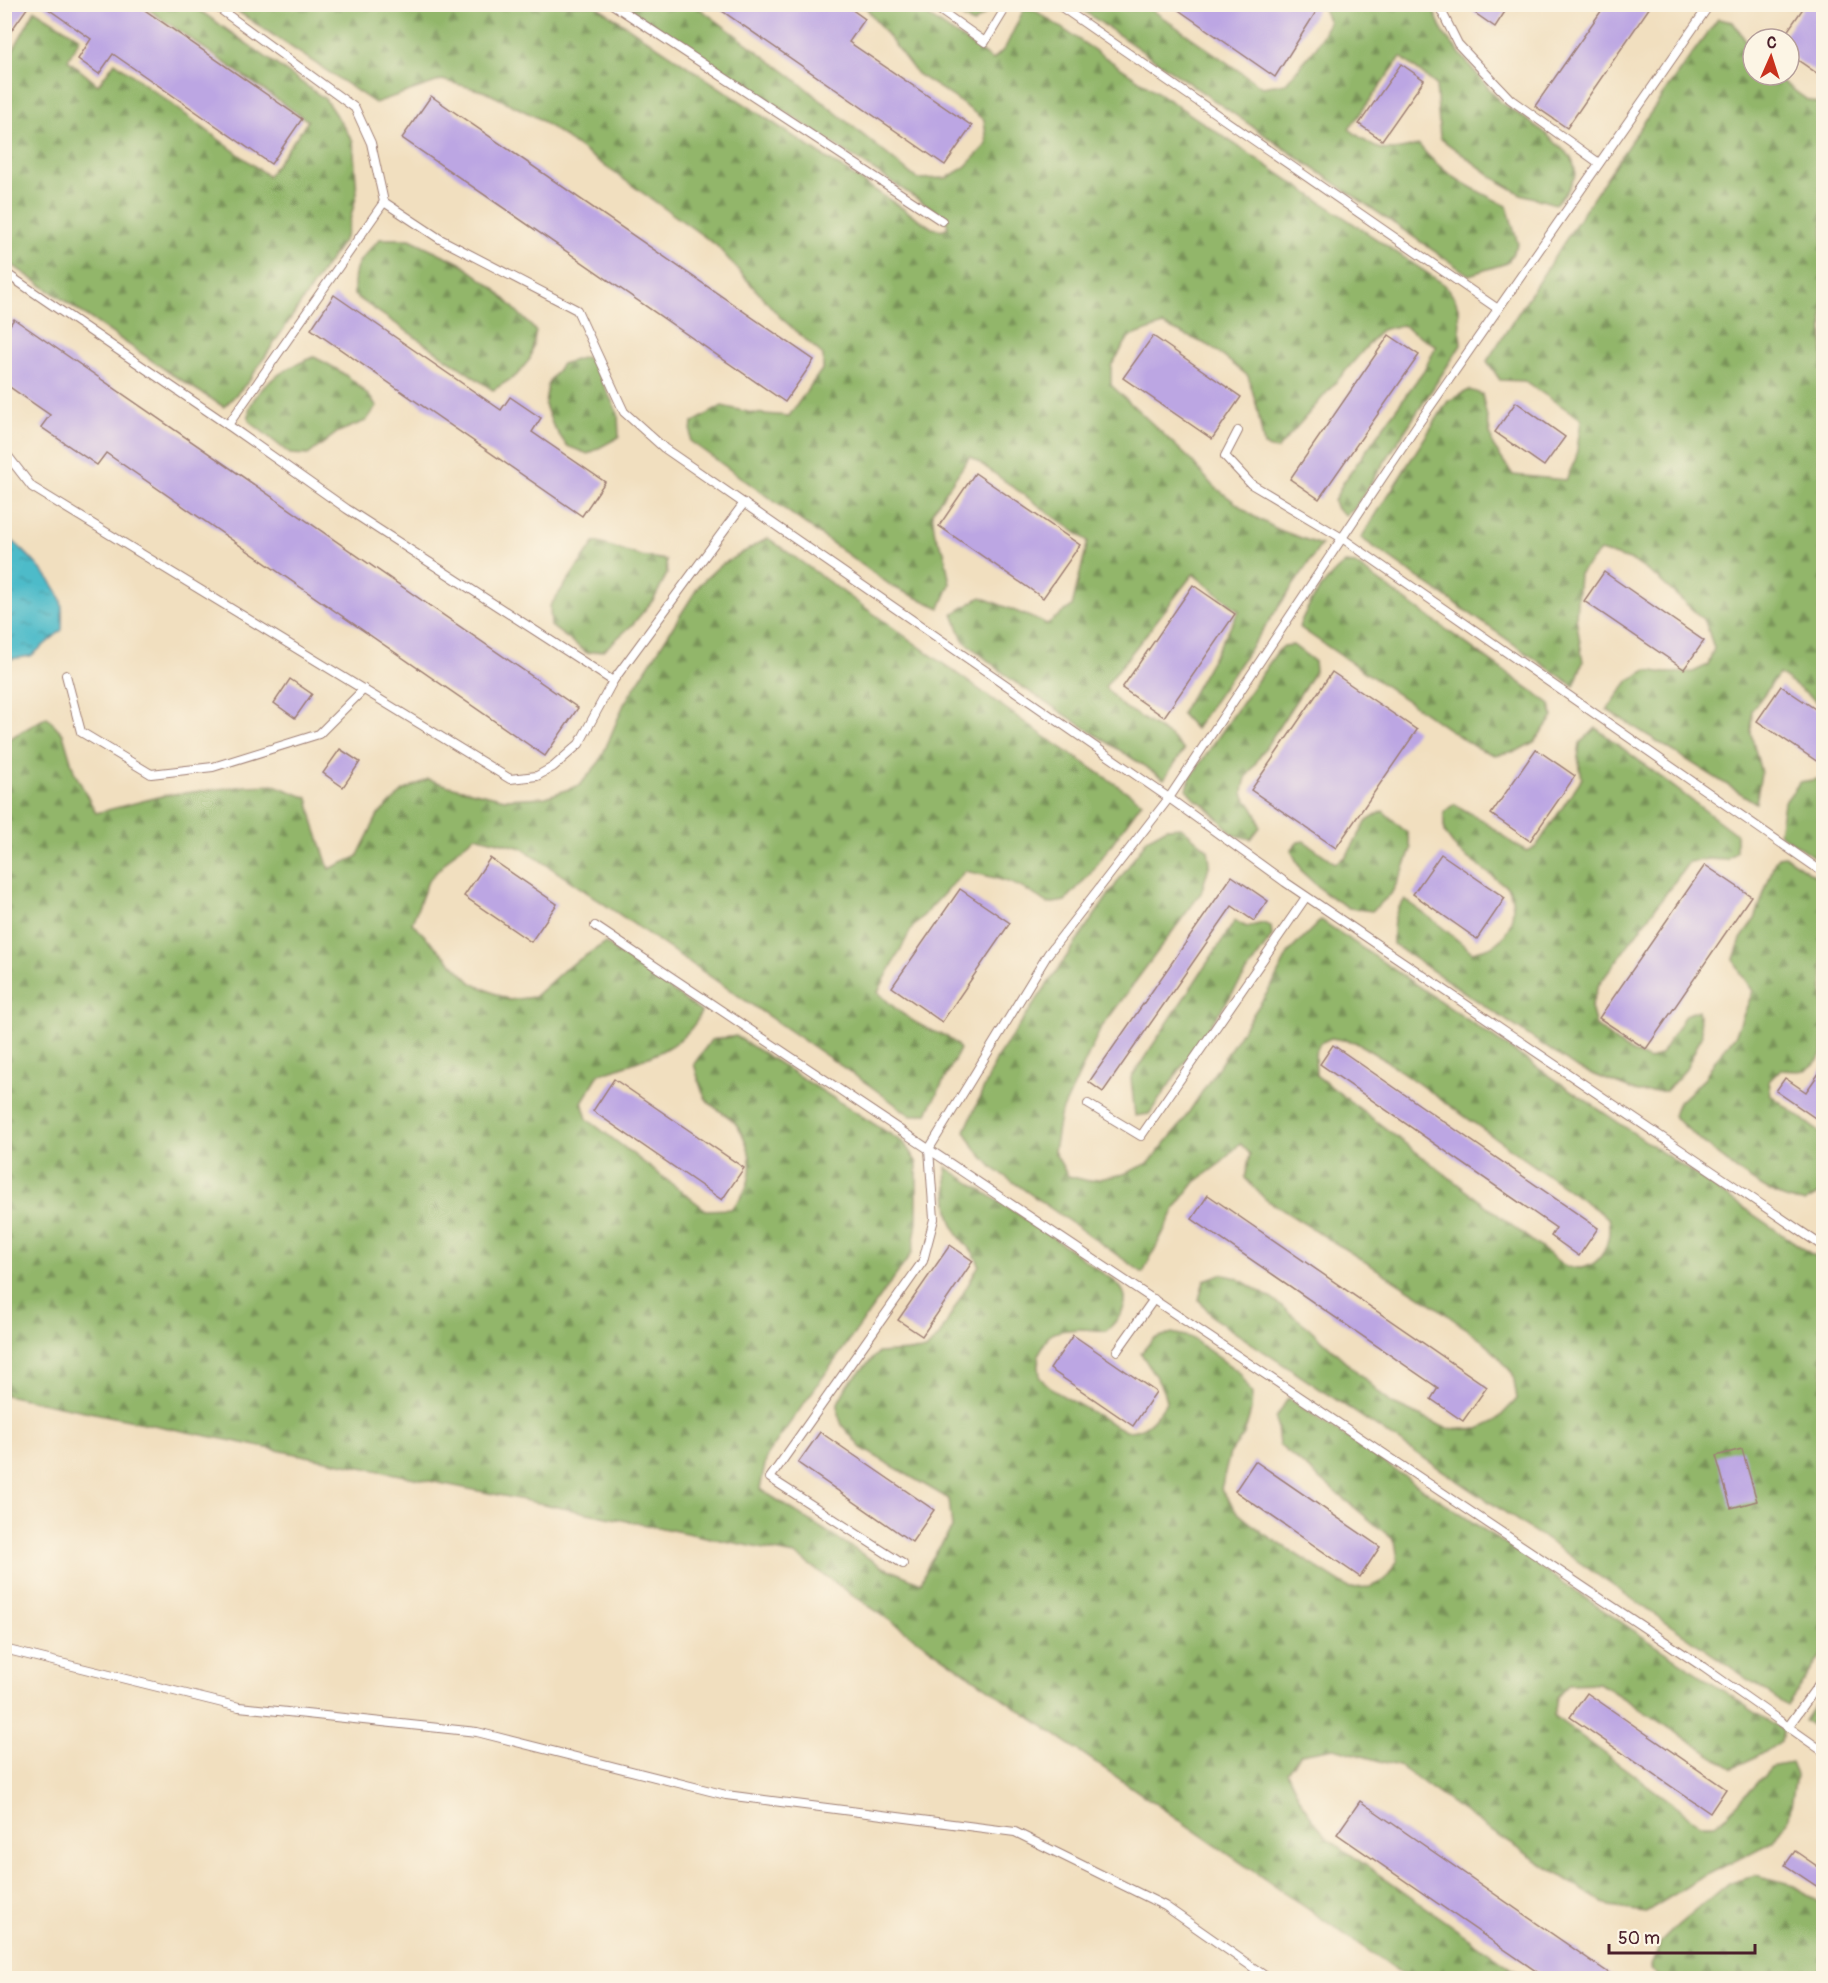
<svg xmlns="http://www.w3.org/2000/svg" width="1828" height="1983" viewBox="0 0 1828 1983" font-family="Pangolin,sans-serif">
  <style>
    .forest { fill: url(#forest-firs); stroke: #6e6a4b; stroke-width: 1.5; fill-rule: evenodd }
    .water { fill: url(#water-ripples); stroke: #4c6d7a; stroke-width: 1.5 }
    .building { fill: #bca6e3 }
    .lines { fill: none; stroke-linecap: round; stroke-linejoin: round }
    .service-casing { stroke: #9e7f75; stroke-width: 10 }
    .service { stroke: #fff; stroke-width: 8 }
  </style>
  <defs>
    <pattern id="forest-firs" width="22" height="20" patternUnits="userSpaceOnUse" patternTransform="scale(1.5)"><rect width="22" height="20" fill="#92b66b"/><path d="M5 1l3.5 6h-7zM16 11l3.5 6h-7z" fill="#799358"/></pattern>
    <pattern id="water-ripples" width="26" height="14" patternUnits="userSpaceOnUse" patternTransform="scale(1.5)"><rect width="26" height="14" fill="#4ebbc9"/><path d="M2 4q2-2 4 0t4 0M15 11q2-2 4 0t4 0" fill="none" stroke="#4397a3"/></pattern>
  </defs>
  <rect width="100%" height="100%" fill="#fcf5e5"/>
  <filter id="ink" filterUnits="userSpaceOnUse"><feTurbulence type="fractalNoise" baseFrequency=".0167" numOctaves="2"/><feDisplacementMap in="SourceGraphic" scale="12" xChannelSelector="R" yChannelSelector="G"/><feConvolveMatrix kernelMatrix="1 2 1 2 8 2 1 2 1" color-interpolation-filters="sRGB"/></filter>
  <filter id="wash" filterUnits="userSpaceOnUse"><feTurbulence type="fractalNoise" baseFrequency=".008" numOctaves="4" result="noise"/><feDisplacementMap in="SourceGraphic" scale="24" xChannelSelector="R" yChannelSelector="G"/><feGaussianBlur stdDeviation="1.35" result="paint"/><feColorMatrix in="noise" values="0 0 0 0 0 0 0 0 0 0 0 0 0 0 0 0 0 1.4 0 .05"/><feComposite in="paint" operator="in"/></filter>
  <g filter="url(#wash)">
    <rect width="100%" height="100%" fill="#f1dfbf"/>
    <g class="forest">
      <path d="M151 4 192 5 325 99 353 141 357 193 346 236 248 382 224 407 173 375 5 260V65L35 10 80 38 68 60 98 85 115 62 268 176 308 121 148 9Z"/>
      <path d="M228 5H595L932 228 942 230 948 227 945 217 623 5H695L791 76 917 179 947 178 965 167 987 144 984 120 952 96 917 74 864 5H912L993 60 1005 48 1026 5H1027L1445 285 1455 299 1459 311 1461 345 1354 509 1346 515 1337 509 1334 501 1343 483 1424 370 1436 346 1402 325 1381 330 1277 450 1264 446 1257 407 1248 376 1210 346 1163 325 1129 337 1111 366V385L1192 461 1211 484 1253 516 1279 530 1321 545 1195 729 1181 714 1239 611 1193 574 1105 687 1121 705 1170 736 1184 750 1164 779 1013 681 963 640 953 614 981 597 1047 624 1072 606 1088 541 970 456 932 512 935 535 944 551 950 584 940 608 893 587 690 441 692 423 722 406 752 413 789 416 823 368V355L780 317 716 245 536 117 486 92 442 80 375 103Z"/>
      <path d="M944 5H995L973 24Z"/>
      <path d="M1075 5H1145L1262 87 1286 83 1317 46 1329 22 1321 5H1431L1444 34 1499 101 1543 131 1572 158 1576 174 1567 191 1555 204 1521 194 1500 182 1440 138 1436 85 1401 57 1349 129C1378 151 1381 155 1419 145 1442 175 1475 190 1507 206L1518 244 1507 263 1469 275Z"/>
      <path d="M1718 19 1733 22 1753 52V75H1773L1806 99 1823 105V706L1779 674 1752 710 1751 733 1761 773 1756 803 1607 710 1629 680 1647 670 1665 673 1693 672 1708 665 1714 648 1705 621 1656 577 1633 561 1600 551 1579 574 1576 617 1583 662 1574 686 1361 538 1448 401 1469 390 1482 394 1493 446 1513 475 1566 480 1576 458 1581 419 1524 381 1500 380 1487 361C1562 246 1635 129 1718 19Z"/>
      <path d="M380 239H410L460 263 495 289 536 331 530 359 516 376 493 390 354 295C353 262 358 262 380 239Z"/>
      <path d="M314 357C341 370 358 382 377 406L366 421 338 432 308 455 290 454 249 421C249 417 248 411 250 407 261 382 290 366 314 357Z"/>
      <path d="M585 357 593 363 618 414 619 437 588 454 567 446 553 426 545 405 548 383 562 364Z"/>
      <path d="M768 538 1041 734 1142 802 1090 874 1065 901 1048 904C1018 882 1001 879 965 871L912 928 878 992C892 1007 906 1018 924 1027 942 1037 945 1031 960 1049L927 1113 911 1116 869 1085 522 848 475 836 458 849 428 881 412 923 472 983 509 1000 534 997 566 968 605 943 701 1012C686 1050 634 1063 599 1074L582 1102 587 1119 706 1210 731 1209C756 1185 756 1152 736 1124 729 1114 714 1110 707 1100 700 1091 698 1075 694 1064L711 1040 736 1036 904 1143 917 1163V1222L912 1253 767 1455 760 1489 881 1566 921 1583 929 1563 952 1528 949 1499 861 1448 842 1425 838 1414V1403L848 1384 878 1353 926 1350 939 1336 979 1265C975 1250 964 1245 957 1233 945 1213 948 1189 946 1167 994 1199 1045 1230 1091 1265 1100 1272 1115 1279 1121 1288 1133 1304 1117 1321 1106 1331 1086 1329 1069 1327 1050 1334L1038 1355 1040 1378 1056 1392 1125 1431C1146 1432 1156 1418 1166 1402 1163 1384 1150 1369 1141 1353L1153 1339 1172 1333 1190 1337 1240 1373 1252 1394 1251 1410 1244 1435 1230 1453 1221 1489 1237 1512 1264 1534 1349 1588 1370 1587 1385 1580 1398 1560 1395 1541 1279 1445 1276 1418 1288 1398 1783 1731 1781 1741 1762 1754 1732 1768 1599 1683 1569 1684 1557 1697 1554 1716 1700 1824H1715L1730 1812 1771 1767 1791 1763 1796 1775 1789 1818 1774 1841 1699 1879 1646 1912 1609 1907 1488 1829 1401 1767 1334 1748 1301 1754 1287 1772 1303 1805 1326 1837 1525 1978H1408L795 1555 5 1395V741L47 717 63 734 74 771 96 813 166 795 246 786 274 785 308 798 314 824 329 869 357 857 378 815 403 791 428 779 449 786 505 799 546 797 580 785 600 761 624 704 700 584 719 566Z"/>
      <path d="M595 542 641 556 666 560 667 574 654 599 632 625 604 650 587 653 551 626 550 606Z"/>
      <path d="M1345 563 1355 564 1550 704 1553 717 1534 742 1517 751 1494 755 1475 747 1299 627C1307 604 1326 578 1345 563Z"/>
      <path d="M1293 645 1314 661 1315 671 1246 778C1239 802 1246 794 1255 812 1258 817 1259 822 1260 827L1251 839 1234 835 1205 805 1195 799 1187 790 1190 778 1277 652 1284 646Z"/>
      <path d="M1596 728 1736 834V852L1726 860 1709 859 1689 862 1598 986 1591 1007 1596 1026 1624 1048 1649 1060 1661 1054 1685 1015 1698 1010 1702 1035 1686 1069 1666 1091 1638 1092 1577 1068 1393 944C1393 927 1392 912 1405 900L1437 923 1472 952C1479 950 1490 948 1495 944 1513 932 1518 904 1507 887L1458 851 1444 832V812L1454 804 1482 820 1514 844 1527 851 1536 847 1582 778 1578 758 1580 743Z"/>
      <path d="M1818 779 1823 783V863L1779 833 1784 803 1800 782Z"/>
      <path d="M1383 811 1407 833 1411 849 1403 871 1391 894 1372 911 1349 908 1326 894 1302 872 1291 850 1298 842 1304 841 1335 863 1346 857 1367 821Z"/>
      <path d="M1181 827 1208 850 1210 863 1201 893 1101 1028 1060 1116 1054 1151 1068 1176 1089 1181 1124 1174 1149 1163 1179 1127 1271 987 1289 952 1321 920 1823 1262V1653L1787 1706 1557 1547 1215 1319 1199 1300 1204 1280 1221 1274 1237 1278 1272 1299 1308 1327 1391 1403 1448 1429H1479L1496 1421 1517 1399 1513 1374 1489 1346 1434 1305 1265 1199 1245 1178 1250 1154 1240 1143 1222 1162 1195 1182 1176 1207 1143 1273 993 1168 975 1148 965 1131 997 1058 1147 839 1167 828ZM1331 1038 1355 1042 1385 1060 1608 1218C1612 1238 1604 1265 1581 1268 1576 1268 1570 1267 1566 1267L1316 1075 1315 1054 1320 1043Z"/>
      <path d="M1785 856 1823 881V1052C1811 1073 1803 1072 1780 1070L1769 1081 1771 1095 1823 1135V1191L1804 1202C1763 1200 1704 1143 1673 1116L1677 1104 1705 1078 1716 1059 1735 1036 1753 991 1741 974 1734 959 1741 939 1755 919 1775 861 1778 857Z"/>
      <path d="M1235 921 1247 927 1263 923 1271 926 1272 936 1149 1114 1135 1116 1131 1078Z"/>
      <path d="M1823 1692V1735L1804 1721Z"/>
      <path d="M1756 1876 1794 1886 1823 1905V1978H1658L1651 1969 1660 1943 1678 1925 1728 1883Z"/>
    </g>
    <path class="water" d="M4 535C20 545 57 583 61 601 63 610 62 621 62 630L31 656 5 660Z"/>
    <g id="blocks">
      <g class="building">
        <path d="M4 4H30L4 41Z"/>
        <path d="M41 4H136L302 119 271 164 113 54 99 74 78 59 91 39Z"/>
        <path d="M712 4H844L865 19 849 42 972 126 945 165Z"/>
        <path d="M1170 4H1321L1275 77Z"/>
        <path d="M1462 4H1510L1495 27Z"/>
        <path d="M1606 4H1652L1567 128 1535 106Z"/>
        <path d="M1806 4H1824V78L1789 54V39H1782Z"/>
        <path d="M1401 64 1424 80 1382 140 1359 124Z"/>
        <path d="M431 96 814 360 785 402 402 138Z"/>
        <path d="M334 295 501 410 510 397 541 418 532 432 605 482 582 516 311 329Z"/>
        <path d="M14 319 578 708 545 756 106 453 97 465 41 427 50 415 4 383V333Z"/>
        <path d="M1389 335 1419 355 1319 499 1290 479Z"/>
        <path d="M1153 336 1241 397 1212 439 1123 378Z"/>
        <path d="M1516 402 1565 437 1544 466 1495 432Z"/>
        <path d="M975 473 1080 545 1043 598 939 526Z"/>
        <path d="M1604 572 1704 641 1684 669 1584 601Z"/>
        <path d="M1193 585 1235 614 1164 717 1122 688Z"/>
        <path d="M1332 672 1417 730 1336 848 1251 790Z"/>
        <path d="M290 679 312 694 295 718 274 703Z"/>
        <path d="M1781 686 1824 715V766L1757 721Z"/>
        <path d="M340 749 360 762 343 787 323 773Z"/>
        <path d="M1536 749 1575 776 1530 841 1491 814Z"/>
        <path d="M1441 854 1505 898 1477 939 1413 894Z"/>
        <path d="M490 858 557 904 531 942 464 896Z"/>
        <path d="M1705 865 1751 896 1646 1049 1599 1018Z"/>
        <path d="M1232 876 1268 901 1254 921 1232 906 1103 1092 1089 1082Z"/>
        <path d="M960 889 1010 923 942 1022 892 987Z"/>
        <path d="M1333 1045 1598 1228 1579 1256 1551 1236 1556 1228 1320 1064Z"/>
        <path d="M1824 1066V1124L1776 1091 1785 1078 1806 1092Z"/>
        <path d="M614 1079 744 1168 722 1200 593 1111Z"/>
        <path d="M1208 1195 1487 1387 1463 1421 1431 1399 1438 1388 1192 1219Z"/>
        <path d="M950 1245 973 1261 922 1336 898 1320Z"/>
        <path d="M1073 1335 1156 1392 1133 1426 1050 1369Z"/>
        <path d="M820 1432 934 1510 912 1542 798 1463Z"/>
        <path d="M1742 1449 1757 1501 1731 1508 1716 1456Z"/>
        <path d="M1255 1461 1380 1547 1360 1577 1235 1491Z"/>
        <path d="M1587 1693 1726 1789 1710 1813 1570 1717Z"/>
        <path d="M1360 1801 1616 1978H1546L1337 1834Z"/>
        <path d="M1795 1851 1824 1871V1891L1785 1865Z"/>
      </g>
    </g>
  </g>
  <g filter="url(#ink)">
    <use href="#blocks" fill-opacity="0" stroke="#9e7f75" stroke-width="1.5"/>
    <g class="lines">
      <g class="service-casing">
        <g id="service">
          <path d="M213 4 355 108 371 143 384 202 440 239 577 310 624 412 664 448 1169 798 1285 882 1824 1247"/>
          <path d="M612 4 942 221"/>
          <path d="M931 4 985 42 1008 4"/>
          <path d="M1057 4 1498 309"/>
          <path d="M1438 4 1458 44 1510 99 1599 163"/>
          <path d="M4 272 228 425 347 509 613 681 744 503"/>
          <path d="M228 425 384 202"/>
          <path d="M1238 431 1225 456 1251 484 1342 538 1824 873"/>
          <path d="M4 451 32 487 510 779 537 776 553 767 579 744 613 681"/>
          <path d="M66 675 81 732 151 774 213 767 319 734 364 689"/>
          <path d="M595 926 1703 1667 1824 1752"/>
          <path d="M1088 1104 1141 1136 1306 897"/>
          <path d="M1117 1351 1154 1299"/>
          <path d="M903 1564 770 1478 923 1261 934 1219 929 1149 1048 954 1169 798 1416 427 1710 4"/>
          <path d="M4 1649 239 1707 477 1732 726 1795 1015 1832 1165 1906 1268 1978"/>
          <path d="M1788 1727 1824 1677"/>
        </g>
      </g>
      <use href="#service" class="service"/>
    </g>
  </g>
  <rect width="1828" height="1983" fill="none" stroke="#fcf5e5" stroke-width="24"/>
  <g transform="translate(1771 57) rotate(3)"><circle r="28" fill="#fcf5e5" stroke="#b59f9b" stroke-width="1.5"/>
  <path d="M0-4.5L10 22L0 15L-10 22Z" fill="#c8321e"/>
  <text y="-9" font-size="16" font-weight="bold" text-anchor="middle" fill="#4a1f2b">С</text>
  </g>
  <path d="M1609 1944v9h146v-9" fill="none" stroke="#4a1f2b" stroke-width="3"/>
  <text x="1618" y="1944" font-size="18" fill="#4a1f2b" stroke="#fcf5e5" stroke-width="4.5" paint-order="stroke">50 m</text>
</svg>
